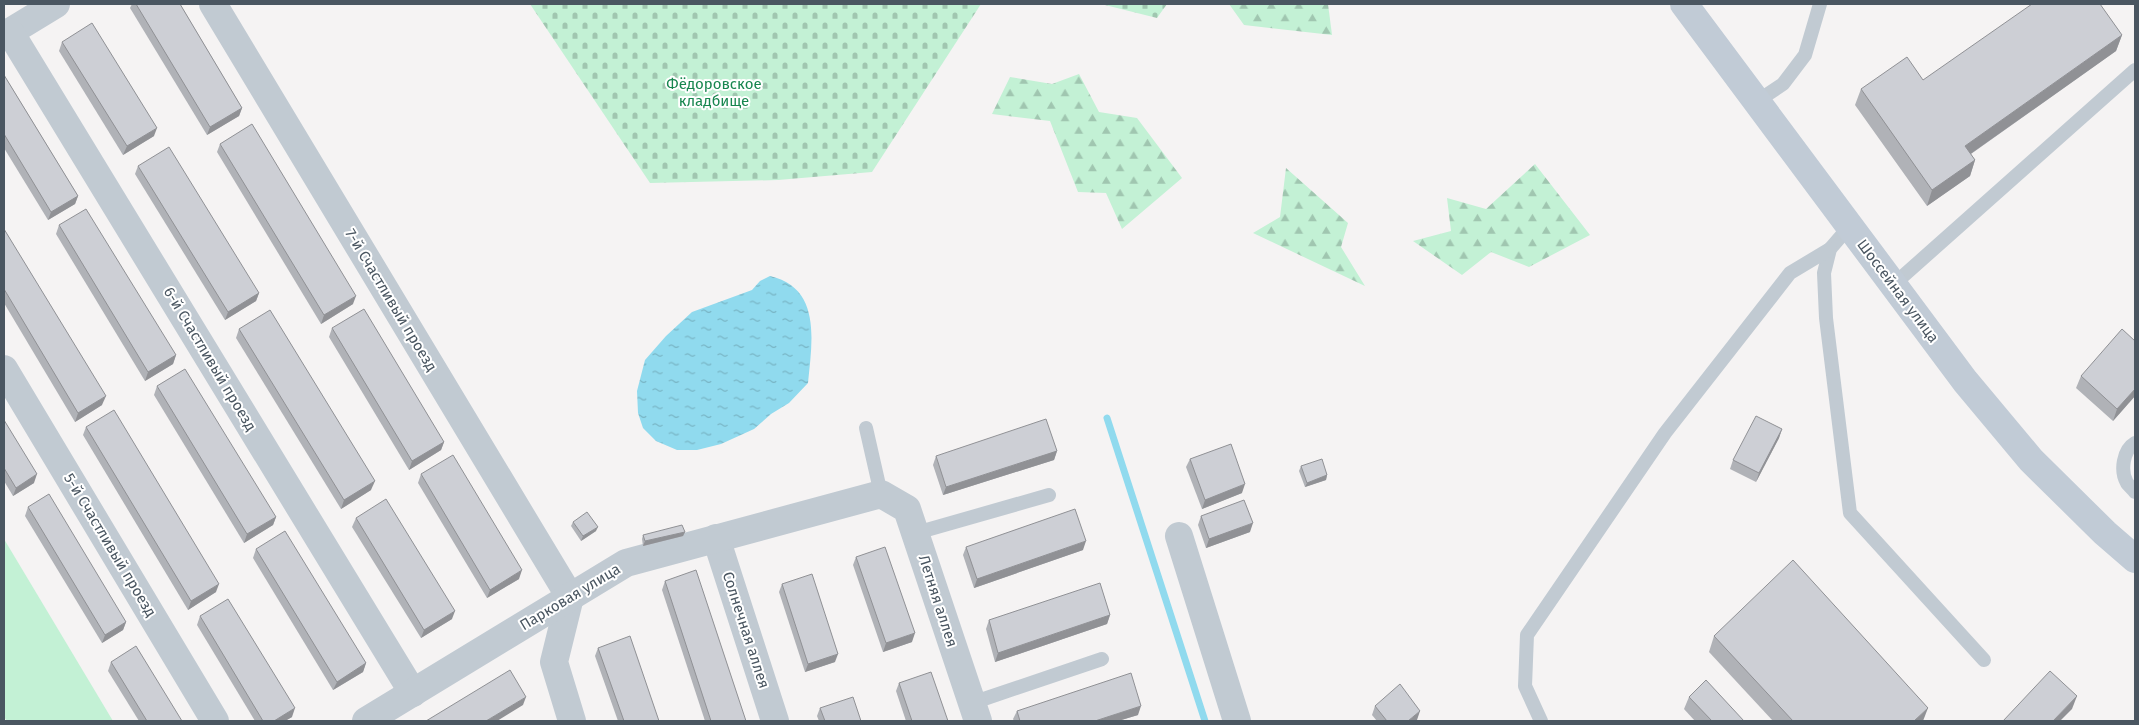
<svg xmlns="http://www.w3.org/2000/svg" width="2139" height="725" viewBox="0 0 2139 725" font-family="'Fira Sans',sans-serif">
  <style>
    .grass { fill: #c3f1d5 }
    .forest { fill: url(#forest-firs) }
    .cemetery { fill: url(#cemetery-stones) }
    .water { fill: url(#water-ripples) }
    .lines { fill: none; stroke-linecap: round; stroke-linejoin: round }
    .stream { stroke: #90daee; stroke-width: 7 }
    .lane { stroke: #c1cad2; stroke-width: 14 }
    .street { stroke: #c1cad2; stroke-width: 28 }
    .secondary { stroke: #c1cbd6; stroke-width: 28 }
    .wall { fill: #b0b2b7 }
    .shaded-wall { fill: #909195 }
    .building { fill: #cdcfd5; stroke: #909195 }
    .labels { text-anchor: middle; stroke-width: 4; stroke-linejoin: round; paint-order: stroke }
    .park-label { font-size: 15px; fill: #17864f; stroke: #fff }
    .street-label { font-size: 15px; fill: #4a5661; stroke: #fff }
  </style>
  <defs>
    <pattern id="forest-firs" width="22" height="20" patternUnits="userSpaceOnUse" patternTransform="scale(1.25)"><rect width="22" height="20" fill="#c3f1d5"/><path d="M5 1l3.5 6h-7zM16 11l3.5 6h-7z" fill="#a0c6b0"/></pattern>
    <pattern id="cemetery-stones" width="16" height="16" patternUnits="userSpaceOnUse" patternTransform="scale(1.25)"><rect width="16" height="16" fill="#c3f1d5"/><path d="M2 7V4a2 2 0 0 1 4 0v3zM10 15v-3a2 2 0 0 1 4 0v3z" fill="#a0c6b0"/></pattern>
    <pattern id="water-ripples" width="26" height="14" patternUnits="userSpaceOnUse" patternTransform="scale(1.25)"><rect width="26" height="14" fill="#90daee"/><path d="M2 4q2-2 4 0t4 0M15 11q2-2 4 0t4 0" fill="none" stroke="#78b4c4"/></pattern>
  </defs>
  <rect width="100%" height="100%" fill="#f5f3f3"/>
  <path class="grass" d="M4 539 113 721H7L4 717Z"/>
  <g class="forest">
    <path d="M1229 4H1328L1332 35 1244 25Z"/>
    <path d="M1079 74 1099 112 1137 118 1182 178 1122 229 1106 193 1078 192 1050 121 992 114 1010 77 1052 84Z"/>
    <path d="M1535 164 1590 235 1529 267 1491 252 1462 275 1413 241 1451 231 1447 198 1486 209Z"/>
    <path d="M1286 168 1348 223 1341 247 1365 286 1253 233 1280 217Z"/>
  </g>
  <g class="cemetery">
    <path d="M530 4H981L872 172 778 180 650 183Z"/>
    <path d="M1101 4H1167L1157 18Z"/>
  </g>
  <path class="water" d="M770 276C822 288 812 342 808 383L789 403 771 414 754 429 721 444 697 450H677L656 441 643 428 638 413 637 391 645 360 666 336 692 312 752 290 760 281Z"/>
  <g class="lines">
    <path class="stream" d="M1107 418 1205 721"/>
    <g class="lane">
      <path d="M1756 102 1783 84 1805 55 1820 4"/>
      <path d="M1849 227 1830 249 1824 273 1826 318 1850 513 1984 660"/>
      <path d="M1893 285 2135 70"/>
      <path d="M866 428 881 494"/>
      <path d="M2135 443C2123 450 2120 471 2127 483 2129 486 2133 489 2135 492"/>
      <path d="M916 533 1049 495"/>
      <path d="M972 703 1102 659"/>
      <path d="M1541 721 1525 686 1527 635 1665 433 1790 273 1830 249"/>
    </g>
    <g class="street">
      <path d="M213 4 570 597 554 662 572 721"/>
      <path d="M10 32 56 4"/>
      <path d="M4 35 10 32 413 693"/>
      <path d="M4 369 215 721"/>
      <path d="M1179 536 1237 721"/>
      <path d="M716 538 775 721"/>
      <path d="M366 721 626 563 881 494 907 509 978 721"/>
    </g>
    <path class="secondary" d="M1684 4 1965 381 2031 460 2105 533 2135 559"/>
  </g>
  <g class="wall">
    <path d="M132 4H180L242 108 239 116 207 135 130 8Z"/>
    <path d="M2122 35 2116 51 1971 154 1975 160 1970 176 1927 206 1855 105 1861 89 1923 80Z"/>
    <path d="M62 42 154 136 123 155 59 51Z"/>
    <path d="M4 75 78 196 75 204 48 220 4 148Z"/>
    <path d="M220 144 353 304 321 324 217 152Z"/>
    <path d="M138 166 259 293 256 301 225 320 135 174Z"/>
    <path d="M59 225 176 355 173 364 145 381 56 234Z"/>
    <path d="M4 229 102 405 75 422 4 303Z"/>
    <path d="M332 328 444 442 441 450 409 470 329 337Z"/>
    <path d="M239 329 371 490 341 509 236 338Z"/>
    <path d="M2081 376 2135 396 2113 421 2076 388Z"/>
    <path d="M157 386 276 517 273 525 244 543 154 395Z"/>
    <path d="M4 420 34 483 13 496 4 481Z"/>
    <path d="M86 427 216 592 188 610 83 435Z"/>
    <path d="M1782 429 1779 438 1756 482 1730 469 1733 460Z"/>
    <path d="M1057 451 1054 460 943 495 933 465 936 456Z"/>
    <path d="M1190 459 1242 493 1202 509 1186 467Z"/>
    <path d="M1301 466 1327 475 1326 480 1305 487 1299 471Z"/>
    <path d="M421 474 519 579 487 598 418 483Z"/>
    <path d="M28 507 126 622 123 630 102 643 25 516Z"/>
    <path d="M1201 516 1250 532 1206 548 1198 525Z"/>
    <path d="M356 518 452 619 421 638 352 527Z"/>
    <path d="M573 522 596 531 581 541 571 526Z"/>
    <path d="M685 532 683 536 643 546 642 539 643 535Z"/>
    <path d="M966 547 1083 550 974 588 963 555Z"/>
    <path d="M256 549 366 663 363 672 333 690 253 558Z"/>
    <path d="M856 557 912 642 883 652 853 565Z"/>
    <path d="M665 581 746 721H705L662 590Z"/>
    <path d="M782 584 835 662 805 672 779 592Z"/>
    <path d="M1110 615 1107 624 995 662 986 629 989 620Z"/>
    <path d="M200 616 292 717 285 721H255L197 625Z"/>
    <path d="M1714 636 1923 721H1773L1709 652Z"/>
    <path d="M598 648 659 721H618L595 656Z"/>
    <path d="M111 662 182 721H139L108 671Z"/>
    <path d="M899 683 948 721H906L896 691Z"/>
    <path d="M1689 697 1744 721H1695L1684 709Z"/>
    <path d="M1375 706 1417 720 1416 721H1377L1372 715Z"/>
    <path d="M820 708 861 721H819L817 716Z"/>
    <path d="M1017 711 1138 715 1118 721H1014L1013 719Z"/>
  </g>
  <g class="shaded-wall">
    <path d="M2122 35 2116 51 1959 162 1965 146Z"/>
    <path d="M242 108 239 116 207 135 210 127Z"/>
    <path d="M157 128 154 136 123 155 127 146Z"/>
    <path d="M1975 160 1970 176 1927 206 1932 190Z"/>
    <path d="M78 196 75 204 48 220 51 212Z"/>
    <path d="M259 293 256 301 225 320 228 312Z"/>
    <path d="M356 296 353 304 321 324 324 315Z"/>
    <path d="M176 355 173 364 145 381 148 372Z"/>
    <path d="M2135 389V396L2113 421 2117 409Z"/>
    <path d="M106 396 102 405 75 422 78 413Z"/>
    <path d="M1782 429 1779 438 1756 482 1759 473Z"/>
    <path d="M444 442 441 450 409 470 412 461Z"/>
    <path d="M1057 451 1054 460 943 495 946 487Z"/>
    <path d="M37 474 34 483 13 496 16 488Z"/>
    <path d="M1327 475 1326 480 1305 487 1307 483Z"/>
    <path d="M375 481 371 490 341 509 344 500Z"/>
    <path d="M1245 484 1242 493 1202 509 1205 500Z"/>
    <path d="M276 517 273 525 244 543 247 534Z"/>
    <path d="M1253 523 1250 532 1206 548 1209 539Z"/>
    <path d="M598 527 596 531 581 541 583 536Z"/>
    <path d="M685 532 683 536 643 546 645 541Z"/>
    <path d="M1086 541 1083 550 974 588 977 579Z"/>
    <path d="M522 570 519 579 487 598 490 590Z"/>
    <path d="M219 584 216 592 188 610 191 601Z"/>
    <path d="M455 611 452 619 421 638 424 630Z"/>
    <path d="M1110 615 1107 624 995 662 998 653Z"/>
    <path d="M126 622 123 630 102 643 105 635Z"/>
    <path d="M915 633 912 642 883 652 886 643Z"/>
    <path d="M838 654 835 662 805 672 808 664Z"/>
    <path d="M366 663 363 672 333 690 337 682Z"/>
    <path d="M2077 696 2072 709 2060 721H2053Z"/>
    <path d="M526 697 523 705 497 721H486Z"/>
    <path d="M1141 706 1138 715 1118 721H1095Z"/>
    <path d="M295 708 292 717 285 721H274Z"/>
    <path d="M1928 708 1923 721H1914Z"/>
    <path d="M1420 711 1417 720 1416 721H1408Z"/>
  </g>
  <g class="building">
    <path d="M136 4H180L242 108 210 127Z"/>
    <path d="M2032 4H2100L2122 35 1965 146 1975 160 1932 190 1861 89 1907 57 1923 80Z"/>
    <path d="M92 23 157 128 127 146 62 42Z"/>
    <path d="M4 75 78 196 51 212 4 134Z"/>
    <path d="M252 124 356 296 324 315 220 144Z"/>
    <path d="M169 147 259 293 228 312 138 166Z"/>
    <path d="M86 209 176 355 148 372 59 225Z"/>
    <path d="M4 229 106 396 78 413 4 289Z"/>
    <path d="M364 309 444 442 412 461 332 328Z"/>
    <path d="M270 310 375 481 344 500 239 329Z"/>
    <path d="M2122 329 2135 341V389L2117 409 2081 376Z"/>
    <path d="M185 369 276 517 247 534 157 386Z"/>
    <path d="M114 410 219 584 191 601 86 427Z"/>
    <path d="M1756 416 1782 429 1759 473 1733 460Z"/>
    <path d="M1046 419 1057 451 946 487 936 456Z"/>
    <path d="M4 420 37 474 16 488 4 468Z"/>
    <path d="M1231 444 1245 484 1205 500 1190 459Z"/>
    <path d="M453 455 522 570 490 590 421 474Z"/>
    <path d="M1322 459 1327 475 1307 483 1301 466Z"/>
    <path d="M49 494 126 622 105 635 28 507Z"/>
    <path d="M386 499 455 611 424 630 356 518Z"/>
    <path d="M1244 500 1253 523 1209 539 1201 516Z"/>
    <path d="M1075 509 1086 541 977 579 966 547Z"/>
    <path d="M587 512 598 527 583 536 573 522Z"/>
    <path d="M682 525 685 532 645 541 643 535Z"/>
    <path d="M285 531 366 663 337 682 256 549Z"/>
    <path d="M885 547 915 633 886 643 856 557Z"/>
    <path d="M1793 560 1928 708 1914 721H1793L1714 636Z"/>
    <path d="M696 570 746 721H711L665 581Z"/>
    <path d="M812 574 838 654 808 664 782 584Z"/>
    <path d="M1100 583 1110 615 998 653 989 620Z"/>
    <path d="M228 599 295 708 274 721H263L200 616Z"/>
    <path d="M630 636 659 721H624L598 648Z"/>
    <path d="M136 646 182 721H147L111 662Z"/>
    <path d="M510 670 526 697 486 721H426Z"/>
    <path d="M2050 671 2077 696 2053 721H2003Z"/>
    <path d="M931 672 948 721H912L899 683Z"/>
    <path d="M1131 673 1141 706 1095 721H1020L1017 711Z"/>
    <path d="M1706 680 1744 721H1712L1689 697Z"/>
    <path d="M1400 684 1420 711 1408 721H1387L1375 706Z"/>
    <path d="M853 697 861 721H825L820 708Z"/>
  </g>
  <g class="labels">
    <g class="park-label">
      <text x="714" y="89">Фёдоровское<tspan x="714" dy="17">кладбище</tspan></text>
    </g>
    <g class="street-label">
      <text transform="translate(1898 291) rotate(53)" y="5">Шоссейная улица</text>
      <text transform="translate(391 300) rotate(59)" y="5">7-й Счастливый проезд</text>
      <text transform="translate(210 359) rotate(59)" y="5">6-й Счастливый проезд</text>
      <text transform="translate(110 545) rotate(59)" y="5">5-й Счастливый проезд</text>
      <text transform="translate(570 597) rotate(-31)" y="5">Парковая улица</text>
      <text transform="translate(938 601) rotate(72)" y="5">Летняя аллея</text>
      <text transform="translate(746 630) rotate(72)" y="5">Солнечная аллея</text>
    </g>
  </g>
  <rect width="2139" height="725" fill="none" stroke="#4a5661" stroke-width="10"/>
</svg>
